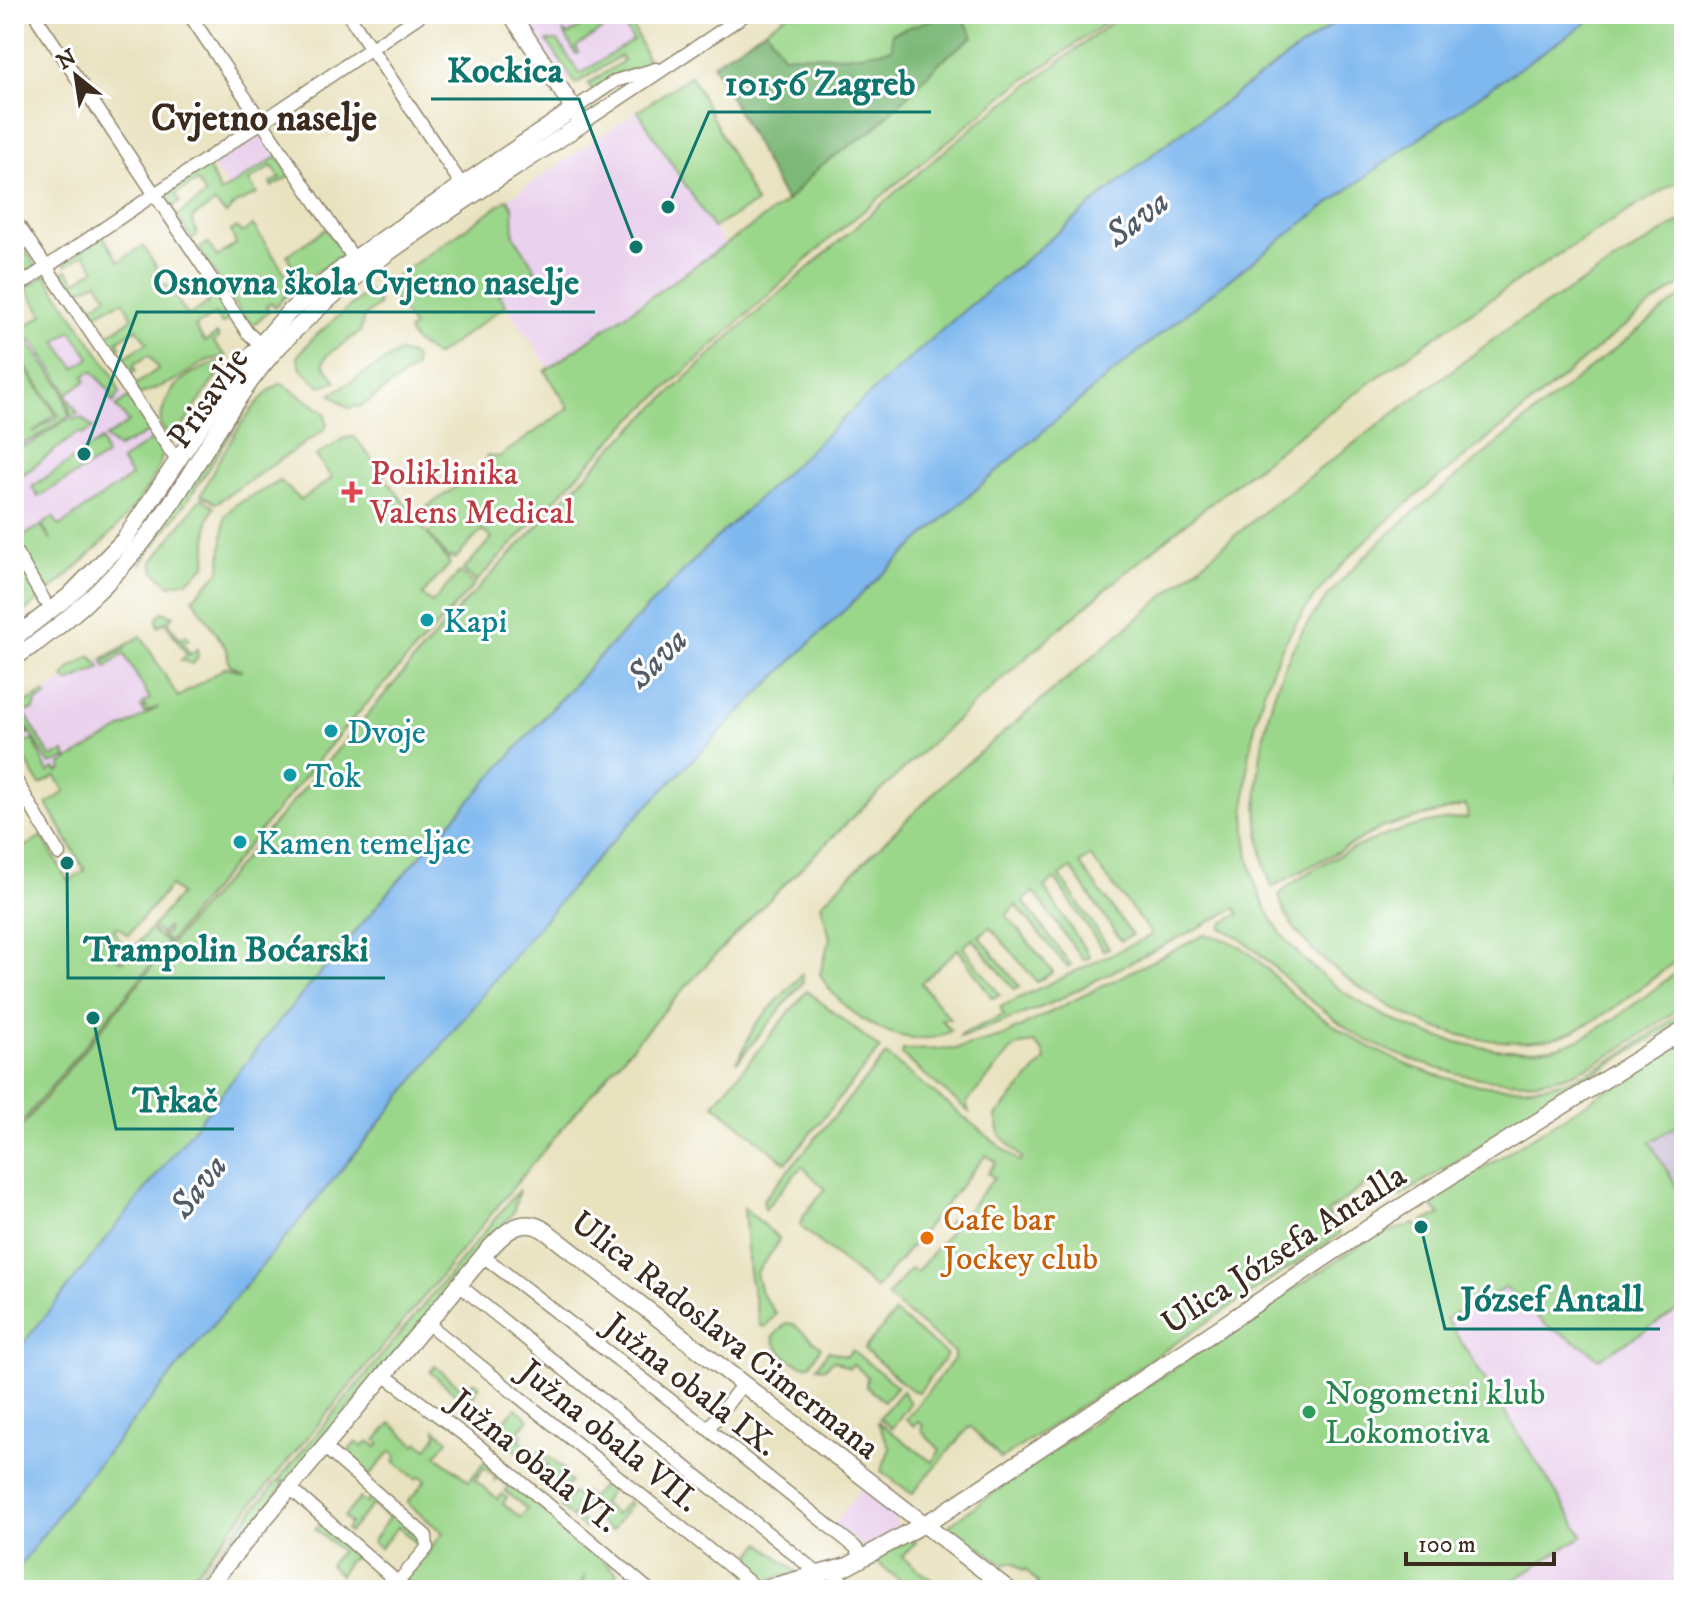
<svg xmlns="http://www.w3.org/2000/svg" width="1698" height="1604" viewBox="0 0 1698 1604" font-family="'IM FELL DW Pica',serif">
  <style>
    .built { fill: #ead1ed }
    .industrial { fill: #cabfd7 }
    .green { fill: #9bd78b; stroke: #6b8054; stroke-width: 2; fill-rule: evenodd }
    .forest { fill: #7cb877; stroke: #5c714a; stroke-width: 2 }
    .water { fill: #7eb8ef; stroke: #5c7186; stroke-width: 2 }
    .lines { fill: none; stroke-linecap: round; stroke-linejoin: round }
    .street-casing { stroke: #92866e; stroke-width: 15 }
    .secondary-casing { stroke: #92866e; stroke-width: 19 }
    .street { stroke: #fff; stroke-width: 12 }
    .secondary { stroke: #fff; stroke-width: 16 }
    .health-dot { fill: #e0444e; stroke: #fff; stroke-width: 3 }
    .culture-dot { fill: #0f9aa8; stroke: #fff; stroke-width: 3 }
    .food-dot { fill: #e8710a; stroke: #fff; stroke-width: 3 }
    .leisure-dot { fill: #2e9e5b; stroke: #fff; stroke-width: 3 }
    .labels { text-anchor: middle; stroke-width: 6; stroke-linejoin: round; paint-order: stroke }
    .street-label { font-size: 34px; fill: #3b2a1e; stroke: #fff }
    .health-label { font-size: 34px; fill: #be3a42; stroke: #fff; text-anchor: start }
    .culture-label { font-size: 34px; fill: #0d838f; stroke: #fff; text-anchor: start }
    .food-label { font-size: 34px; fill: #c56008; stroke: #fff; text-anchor: start }
    .leisure-label { font-size: 34px; fill: #27864d; stroke: #fff; text-anchor: start }
    .water-label { font-size: 36px; font-style: italic; fill: #525c67; stroke: #fff }
    .quarter-label { font-size: 38px; font-weight: bold; fill: #3b2a1e; stroke: #fff }
    .leader { fill: none; stroke: #0f766e; stroke-width: 3 }
    .callout-dot { fill: #0f766e; stroke: #fff; stroke-width: 3 }
    .callout-label { font-size: 36px; text-anchor: middle; font-weight: bold; fill: #0f766e; stroke: #fff; stroke-width: 6; stroke-linejoin: round; paint-order: stroke }
  </style>
  <rect width="100%" height="100%" fill="#fff"/>
  <filter id="ink" filterUnits="userSpaceOnUse"><feTurbulence type="fractalNoise" baseFrequency=".0125" numOctaves="2"/><feDisplacementMap in="SourceGraphic" scale="16" xChannelSelector="R" yChannelSelector="G"/><feConvolveMatrix kernelMatrix="1 2 1 2 8 2 1 2 1" color-interpolation-filters="sRGB"/></filter>
  <filter id="wash" filterUnits="userSpaceOnUse"><feTurbulence type="fractalNoise" baseFrequency=".006" numOctaves="4" result="noise"/><feDisplacementMap in="SourceGraphic" scale="32" xChannelSelector="R" yChannelSelector="G"/><feGaussianBlur stdDeviation="1.8" result="paint"/><feColorMatrix in="noise" values="0 0 0 0 0 0 0 0 0 0 0 0 0 0 0 0 0 1.4 0 .05"/><feComposite in="paint" operator="in"/></filter>
  <g filter="url(#wash)">
    <rect width="100%" height="100%" fill="#e9e2bf"/>
    <g class="built">
      <path d="M517 14H617L634 39 567 82Z"/>
      <path d="M638 111 725 244 549 368 499 294 536 269 514 236 513 208 508 199Z"/>
      <path d="M260 129 280 154 228 188 209 160Z"/>
      <path d="M68 311 159 447 105 527 37 565 14 532V346Z"/>
      <path d="M141 636 190 719 40 785 14 740V710Z"/>
      <path d="M1684 1044V1590H1498L1583 1536 1445 1318 1506 1287 1453 1237 1431 1205Z"/>
      <path d="M863 1486 892 1508 898 1528 868 1551 834 1524Z"/>
    </g>
    <path class="industrial" d="M1684 1044V1199L1649 1142Z"/>
    <g class="green">
      <path d="M601 14H628L651 68 620 72 592 90 588 84 623 61 620 56 576 84 547 41H558L580 74 633 40 619 18 576 47 579 53 576 54 563 31 568 35Z"/>
      <path d="M788 14H949L892 33V49L848 56 783 55 766 29Z"/>
      <path d="M961 14H1118L1009 91 833 236 625 426 476 582 463 570 492 538 482 530 455 559 452 556 449 559 428 533 436 527 424 509 485 467 487 455 499 457 569 408 545 371 786 202 819 167 874 129 941 61 973 37Z"/>
      <path d="M1123 14H1347L1159 149 961 313 709 545 554 705 14 1355V1136L174 940 452 616 615 445 736 331 898 190 978 123Z"/>
      <path d="M1600 14H1684V178C1345 376 1038 628 762 907 642 1028 534 1161 427 1293 345 1392 263 1491 181 1590H14V1574L72 1495C173 1373 274 1252 374 1130 446 1041 516 950 592 864 645 806 702 751 757 695 1015 438 1296 214 1600 14Z"/>
      <path d="M691 75 756 203 713 228 638 111Z"/>
      <path d="M278 156 290 176 272 187 270 184 280 178 272 166 249 181 257 194 237 203 226 214 215 203 192 218 197 235 192 239 176 216 206 195 197 181 176 194 180 202 171 208 163 196 207 164 220 193Z"/>
      <path d="M508 199 513 208 514 236 536 270 499 294 506 305 436 356 415 342 408 332 413 327 384 285Z"/>
      <path d="M1684 219V282C1626 321 1574 369 1520 413 1436 482 1328 554 1280 652 1248 718 1232 826 1260 896 1300 994 1449 1064 1551 1048 1594 1042 1648 992 1684 967V1005C1650 1028 1614 1057 1576 1072 1513 1098 1410 1066 1354 1033 1339 1023 1325 1011 1310 1000 1280 977 1257 944 1221 928L1223 923 1239 914 1236 908 1050 1004 960 1038 962 1034 1004 1015 1000 1007 1152 935 1090 856 1080 864 1132 935 1121 941 1071 868 1060 876 1109 948 1103 950 1055 879 1044 887 1090 957 1083 960 1034 892 1023 901 1071 965 1067 967 1016 905 1006 915 1053 972 1037 982 990 927 979 936 1020 987 1015 990 973 939 963 947 1000 995 992 998 958 949 921 983 950 1019H941L951 1031C907 1056 840 1014 820 974L830 938 821 904 945 782 1270 506 1510 327Z"/>
      <path d="M253 225 294 287 275 307 271 303 266 306 269 311 254 324 245 319 199 249 208 243 217 257 236 244 231 231 237 227 242 233Z"/>
      <path d="M326 229 343 254 300 283 287 255Z"/>
      <path d="M14 232 36 267 14 281Z"/>
      <path d="M103 236 119 261 143 246 159 271 154 275 162 286 167 284 188 316 208 303 198 288 206 283 230 319 222 324 215 314 195 327 205 342 217 334 219 338 213 342 226 356 206 361 174 381 139 395 134 386 158 369 149 355 133 365 136 371 127 377 117 362 147 343 137 328 117 341 120 347 111 353 94 328 99 325 107 335 133 318 123 301 87 318 76 301 85 295 93 306 107 296 98 282 70 294 59 275 67 270 76 282 95 269 85 254 66 266 64 262Z"/>
      <path d="M45 275 111 371 120 393 113 403 109 397 112 394 92 371 84 376 86 381 66 394 78 414 71 416 64 387 32 340 29 343 62 388 69 416 32 440 14 446V372L23 365 56 414 32 433 59 416 23 362 14 368V334L43 315 26 288ZM71 331 90 358 75 368 56 342Z"/>
      <path d="M368 291 379 304 364 317 360 332 327 355 323 363 336 382 320 386 301 369 297 357 313 338Z"/>
      <path d="M1684 294V955C1646 982 1605 1021 1561 1036 1525 1047 1474 1041 1439 1029 1388 1011 1290 951 1279 895 1321 856 1411 819 1468 818L1466 805 1383 827 1272 887C1241 811 1262 687 1310 620 1353 559 1414 512 1471 465 1541 407 1612 350 1684 294Z"/>
      <path d="M399 352 414 356 415 368 362 406 348 408 331 394Z"/>
      <path d="M227 360 177 435 166 433 160 424C166 382 189 371 227 360Z"/>
      <path d="M282 383 325 413 327 424 324 430 216 503 201 495C215 466 253 394 282 383Z"/>
      <path d="M257 392 194 491 141 564V553L246 396Z"/>
      <path d="M129 397 150 431 118 448 105 438 129 422 116 407Z"/>
      <path d="M82 418 93 428 82 435 79 432 24 474 14 460V449L31 444 66 420Z"/>
      <path d="M355 437 450 564 422 595 432 603 460 572 474 585 341 732 169 942 162 936 168 932 167 928 161 934 152 927 180 894 170 886 128 935 117 926 114 929 121 943 113 954 122 962 150 929 168 944 14 1132V853L42 836 68 881 85 871 47 804 65 792 56 776 40 785 14 740V710L44 693 46 697 36 702 34 710 24 712 51 757 64 752 67 758 50 764 27 727 29 734H26L21 715 22 723 16 727 25 742 34 740 48 773 55 768 58 772 62 769 60 765 159 707 144 713 141 707 146 708 143 703 150 699 124 654 106 667 103 662 126 648 109 659H102L141 636 178 697 226 667 242 671 229 664 227 650 193 598 220 571 225 516 235 505 280 481 301 500 332 478 316 456 345 438Z"/>
      <path d="M154 438 163 448C161 500 55 588 14 620V532L19 538 41 526 51 540 42 525 53 517 60 526 131 476 121 461Z"/>
      <path d="M101 440 106 456 38 497 32 487Z"/>
      <path d="M201 498 214 507 208 520 206 565 188 581 169 585 153 570V561Z"/>
      <path d="M116 580 122 585 85 620 56 641Z"/>
      <path d="M162 612 174 616 168 621 180 639 186 635 189 639 183 643 190 654 197 649 198 657 193 664 181 660 187 655 165 622 158 627 157 619Z"/>
      <path d="M91 656 101 668 68 682 64 677 70 668Z"/>
      <path d="M1204 935C1248 938 1266 972 1297 998 1369 1058 1486 1112 1580 1076 1617 1061 1651 1033 1684 1011V1018L1399 1197 1384 1172 1327 1212 1340 1234 1001 1459 970 1426 912 1494 881 1471 890 1448 877 1421 932 1462 940 1450 921 1430 923 1425 918 1421 914 1426 906 1419 954 1359V1352L888 1298 889 1294 911 1269 917 1272 950 1231 946 1226 950 1220 956 1224 994 1178 988 1173 996 1162 986 1155 876 1289 800 1226 804 1215 825 1189 802 1166 765 1209 763 1200 886 1055 1020 1162 1022 1158 1000 1135 996 1116 1045 1060 1043 1052 1034 1043 1020 1045 1011 1051 966 1103 969 1112 902 1055 903 1050 955 1049 1001 1037Z"/>
      <path d="M802 974 803 982 737 1062 755 1025Z"/>
      <path d="M807 991 880 1049 786 1163 714 1104Z"/>
      <path d="M1684 1041V1121L1650 1142 1684 1199V1306L1599 1359 1584 1346 1548 1327 1506 1288 1446 1318 1583 1536 1498 1590H1038V1583L1025 1569 1023 1571 1013 1562 1004 1565 978 1545 966 1549 949 1532 950 1524 1091 1423 1383 1230 1389 1232 1415 1224 1423 1231 1424 1221 1441 1215 1428 1203Z"/>
      <path d="M519 1190 513 1213 286 1483 280 1478Z"/>
      <path d="M744 1208 779 1238 777 1245 756 1273 761 1293 776 1314 765 1327 760 1326 749 1272Z"/>
      <path d="M895 1313 947 1355 919 1392 911 1390 864 1349Z"/>
      <path d="M786 1323 793 1324 821 1347 810 1365C796 1368 775 1350 773 1337Z"/>
      <path d="M852 1350 897 1386 884 1401 866 1386 867 1376 853 1364 849 1368 834 1360 825 1368 817 1367 828 1351 847 1356Z"/>
      <path d="M435 1366 465 1391 474 1381 480 1386 469 1401 463 1396 458 1400V1396L430 1372Z"/>
      <path d="M902 1391 910 1403 892 1428 879 1418Z"/>
      <path d="M516 1408 529 1419 518 1432 523 1435 519 1440 528 1446 522 1454 491 1435Z"/>
      <path d="M391 1423 416 1445 419 1442 427 1449 437 1435 436 1429 448 1440 436 1455 469 1481 485 1461 501 1474 495 1481 494 1476 484 1468 475 1480 497 1499 502 1494 507 1498 503 1503 521 1518 527 1509 505 1491 508 1487 500 1480 503 1476 617 1573 604 1590H582L585 1575 578 1590H410L412 1586 405 1580 443 1533 407 1503 426 1480 420 1476 416 1479 394 1461 397 1457 391 1451 369 1476 344 1456 356 1442 363 1447 369 1441 377 1447 380 1443 376 1440Z"/>
      <path d="M541 1450 564 1470 561 1475 571 1482 566 1487 542 1470 548 1464 538 1454Z"/>
      <path d="M278 1480 284 1485 199 1590H187Z"/>
      <path d="M605 1482 613 1489 602 1503 616 1515 628 1501 631 1504 611 1531 594 1518 596 1514 584 1503 574 1514 587 1525 584 1529 560 1507 572 1493 579 1498 583 1492 591 1498Z"/>
      <path d="M372 1497 418 1536 419 1545 398 1527 380 1548 372 1542 389 1518 372 1505 349 1532 346 1529 350 1523 344 1517 360 1498 367 1503Z"/>
      <path d="M320 1524 356 1557 349 1560 340 1575 329 1565 341 1551 315 1529Z"/>
      <path d="M911 1538 916 1542 902 1557 945 1590H912L874 1560Z"/>
      <path d="M761 1543 798 1573 759 1582 741 1567Z"/>
    </g>
    <path class="forest" d="M949 14H961L973 36 941 61 874 129 819 167 786 202 713 64 766 29 783 55 848 56 892 49V33Z"/>
    <path class="water" d="M1347 14H1600C1296 214 1015 438 757 695 702 751 645 806 592 864 516 950 446 1041 374 1130 274 1252 173 1373 72 1495L14 1574V1355L271 1031 405 873 595 661 709 545 863 400 961 313 1159 149Z"/>
  </g>
  <g filter="url(#ink)">
    <g class="lines">
      <g class="street-casing">
        <g id="street">
          <path d="M189 14 354 259"/>
          <path d="M348 14 462 185"/>
          <path d="M38 20 247 332 266 350"/>
          <path d="M574 109 615 81 656 69"/>
          <path d="M583 123 746 14"/>
          <path d="M14 219 178 462"/>
          <path d="M14 289 422 14"/>
          <path d="M14 549 44 600"/>
          <path d="M14 777 59 854"/>
          <path d="M483 1256 708 1429 855 1547 863 1558"/>
          <path d="M459 1285 820 1575"/>
          <path d="M427 1323 759 1590"/>
          <path d="M384 1375 480 1447 649 1590"/>
          <path d="M708 1429 742 1385"/>
          <path d="M324 1447 426 1536 427 1548 398 1582"/>
          <path d="M290 1488 404 1588 402 1590"/>
          <path d="M832 1572 852 1590"/>
        </g>
      </g>
      <g class="secondary-casing">
        <g id="secondary">
          <path d="M14 638 69 596 124 540 235 375 289 312 354 259 574 109"/>
          <path d="M14 658C79 616 134 560 176 496 207 448 234 398 271 355 353 263 481 192 583 123L511 14"/>
          <path d="M205 1590 483 1256C500 1237 520 1212 547 1232L1009 1590"/>
          <path d="M760 1590 848 1566 942 1514 1382 1219 1684 1030"/>
        </g>
      </g>
      <use href="#street" class="street"/>
      <use href="#secondary" class="secondary"/>
    </g>
  </g>
  <path class="health-dot" d="M348 480h8v8h8v8h-8v8h-8v-8h-8v-8h8z"/>
  <g class="culture-dot">
    <circle cx="427" cy="620" r="8"/>
    <circle cx="331" cy="731" r="8"/>
    <circle cx="290" cy="775" r="8"/>
    <circle cx="240" cy="842" r="8"/>
  </g>
  <circle class="food-dot" cx="927" cy="1238" r="8"/>
  <circle class="leisure-dot" cx="1309" cy="1412" r="8"/>
  <g class="labels">
    <g class="street-label">
      <text transform="translate(207 397) rotate(-55)" y="12">Prisavlje</text>
      <text transform="translate(1283 1248) rotate(-33)" y="12">Ulica Józsefa Antalla</text>
      <text transform="translate(726 1334) rotate(38)" y="12">Ulica Radoslava Cimermana</text>
      <text transform="translate(692 1384) rotate(38)" y="12">Južna obala IX.</text>
      <text transform="translate(610 1435) rotate(39)" y="12">Južna obala VII.</text>
      <text transform="translate(535 1460) rotate(39)" y="12">Južna obala VI.</text>
    </g>
    <g class="health-label">
      <text x="370" y="484">Poliklinika<tspan x="370" dy="39">Valens Medical</tspan></text>
    </g>
    <g class="culture-label">
      <text x="443" y="632">Kapi</text>
      <text x="347" y="743">Dvoje</text>
      <text x="306" y="787">Tok</text>
      <text x="256" y="854">Kamen temeljac</text>
    </g>
    <g class="food-label">
      <text x="943" y="1230">Cafe bar<tspan x="943" dy="39">Jockey club</tspan></text>
    </g>
    <g class="leisure-label">
      <text x="1325" y="1404">Nogometni klub<tspan x="1325" dy="39">Lokomotiva</tspan></text>
    </g>
    <g class="water-label">
      <text transform="translate(1136 217) rotate(-38)" y="13">Sava</text>
      <text transform="translate(656 657) rotate(-45)" y="13">Sava</text>
      <text transform="translate(197 1185) rotate(-52)" y="13">Sava</text>
    </g>
    <g class="quarter-label">
      <text x="264" y="130">Cvjetno naselje</text>
    </g>
  </g>
  <path class="leader" d="M636 247L579 99H431M668 207L709 112H931M84 454L137 312H595M67 863L68 978H385M93 1018L116 1129H234M1421 1227L1445 1329H1660"/>
  <g class="callout-dot">
    <circle cx="636" cy="247" r="8"/>
    <circle cx="668" cy="207" r="8"/>
    <circle cx="84" cy="454" r="8"/>
    <circle cx="67" cy="863" r="8"/>
    <circle cx="93" cy="1018" r="8"/>
    <circle cx="1421" cy="1227" r="8"/>
  </g>
  <g class="callout-label">
    <text x="505" y="82">Kockica</text>
    <text x="820" y="95">10156 Zagreb</text>
    <text x="366" y="294">Osnovna škola Cvjetno naselje</text>
    <text x="226" y="961">Trampolin Boćarski</text>
    <text x="175" y="1112">Trkač</text>
    <text x="1552" y="1311">József Antall</text>
  </g>
  <rect width="1698" height="1604" fill="none" stroke="#fff" stroke-width="48"/>
  <g transform="translate(76 76) rotate(330)" stroke="#ffffff" stroke-width="6" paint-order="stroke">
  <path d="M0-6L14 30L0 20L-14 30Z" fill="#3b2a1e"/>
  <text y="-12" font-size="22" font-weight="bold" text-anchor="middle" fill="#3b2a1e">N</text>
  </g>
  <path d="M1406 1552v12h148v-12" fill="none" stroke="#3b2a1e" stroke-width="4"/>
  <text x="1418" y="1552" font-size="24" fill="#3b2a1e" stroke="#ffffff" stroke-width="6" paint-order="stroke">100 m</text>
</svg>
